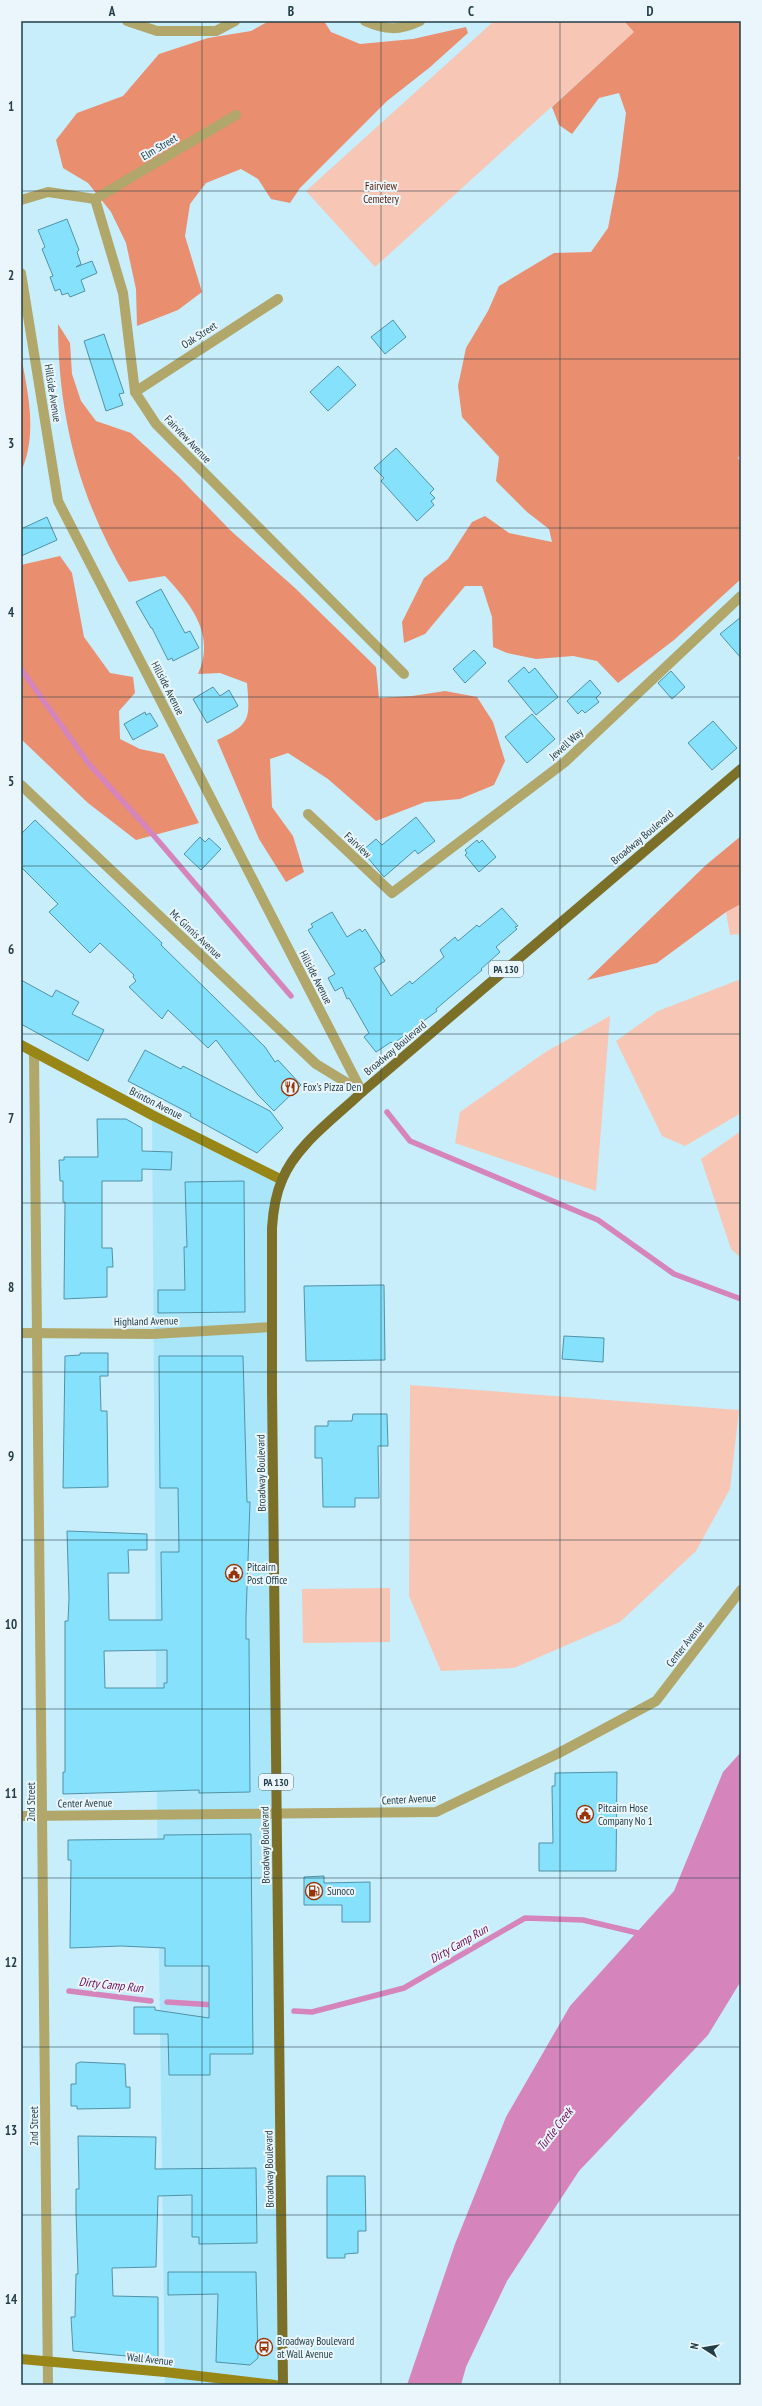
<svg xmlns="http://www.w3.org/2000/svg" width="762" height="2406" viewBox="0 0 762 2406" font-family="'PT Sans Narrow',sans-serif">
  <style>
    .built { fill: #aae6f9 }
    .green { fill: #f7c6b5 }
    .forest { fill: #e98e6f }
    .water { fill: #d585bc }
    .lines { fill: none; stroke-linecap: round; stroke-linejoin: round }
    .stream { stroke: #d585bc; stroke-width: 5.5 }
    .building { fill: #86e1fd; stroke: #5192a6; fill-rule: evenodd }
    .street { stroke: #b1a76a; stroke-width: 10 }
    .secondary { stroke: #988616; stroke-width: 10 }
    .primary { stroke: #7c7029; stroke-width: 10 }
    .grid { fill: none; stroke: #233e47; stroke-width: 1; stroke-opacity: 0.55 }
    .labels { text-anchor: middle; stroke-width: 4; stroke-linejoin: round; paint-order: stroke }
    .shield { fill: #eaf6fb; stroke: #5f757d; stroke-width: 1 }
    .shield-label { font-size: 10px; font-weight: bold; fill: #233e47 }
    .street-label { font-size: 11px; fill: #233e47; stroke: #eaf6fb }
    .park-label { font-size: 11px; fill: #551c07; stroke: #eaf6fb }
    .poi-label { font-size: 11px; fill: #233e47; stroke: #eaf6fb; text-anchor: start }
    .water-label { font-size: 12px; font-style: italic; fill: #6c0b57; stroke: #eaf6fb }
    .neatline { fill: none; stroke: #233e47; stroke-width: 1.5 }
    .grid-label { font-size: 13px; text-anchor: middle; font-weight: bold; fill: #233e47 }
  </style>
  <rect width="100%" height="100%" fill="#c8eefb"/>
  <path class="built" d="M152 1115 282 1180 274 1205 283 2385H165L157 1814Z"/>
  <g class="green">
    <path d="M494 21H624L634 32 375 267 306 191Z"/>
    <path d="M741 904V934L730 935 726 912Z"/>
    <path d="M741 979V1113L685 1146 662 1136 616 1041 658 1011Z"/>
    <path d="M610 1016 596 1191 455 1143 460 1112 547 1051Z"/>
    <path d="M741 1131V1258L731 1249 701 1159Z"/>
    <path d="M410 1385 739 1410 730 1489 696 1551 620 1622 514 1668 441 1671 409 1596Z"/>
    <path d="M390 1588V1642L303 1643 302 1589Z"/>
  </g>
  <g class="forest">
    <path d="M269 21H324L331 32 360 44 413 39 466 27 468 33 429 68 387 101 300 188 290 203 271 199 258 179 241 169 206 183 190 204 185 236 202 292 178 310 137 326 136 289 126 243 111 212 88 183 63 168 56 140 77 113 123 96 159 54 208 38 251 31Z"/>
    <path d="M624 21H741V453L738 458 741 462V579L674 640 618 683 597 661 573 656 536 659 507 653 493 647 492 617 482 586H465L425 634 404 643 402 622 424 578 448 559 472 522 485 516 509 533 552 542 549 529 527 512 496 481 499 457 462 417 458 386 466 348 488 311 499 286 554 253 591 252 608 228 618 176 626 113 619 93 599 98 572 134 559 125 552 107 634 32Z"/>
    <path d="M58 324 70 343 72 374 81 401 96 421 131 433 179 477 230 530 295 588 376 667 379 698 412 696 445 691 477 697 493 722 505 761 494 785 460 799 425 802 376 821 328 779 288 753 270 759 272 807 293 836 304 872 286 882 259 839 217 740C251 724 250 719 247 683L220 673 198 674C216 635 191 604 165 576L129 582C80 502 58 417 58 324Z"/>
    <path d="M21 355C28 394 38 434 21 472Z"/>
    <path d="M60 556 72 573 84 637 110 673 133 677 135 693 119 711 120 739 140 749 164 754 199 823 136 840 88 803 21 739V565Z"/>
    <path d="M741 836V904L726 912 657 963 587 980 706 865Z"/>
  </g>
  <path class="water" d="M741 1752V1981L708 2035 579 2171 507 2281 466 2367 461 2385H407L455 2244 506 2117 570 2006 674 1891 723 1772Z"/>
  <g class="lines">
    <g class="stream">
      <path d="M21 669 89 764 149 830 291 996"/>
      <path d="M387 1112 410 1141 598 1220 674 1274 741 1299"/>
      <path d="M69 1991 151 2001"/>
      <path d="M167 2002 215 2005"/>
      <path d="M294 2011 312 2012 404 1988 525 1918 583 1920 642 1934"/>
    </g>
  </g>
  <g class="building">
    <path d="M67 219 79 250 77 252 81 264 76 267 92 261 97 273 81 280 85 291 70 297 68 293 62 295 60 289 55 291 50 277 53 276 42 249 45 247 38 230Z"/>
    <path d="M393 320 406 337 385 354 371 337Z"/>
    <path d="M104 334 124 393 119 394 123 405 106 411 84 341Z"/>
    <path d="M338 366 356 385 328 411 310 392Z"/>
    <path d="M396 448 434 489 430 493 435 498 431 501 434 505 417 521 381 481 384 478 374 468Z"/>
    <path d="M47 517 57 540 21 556V529Z"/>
    <path d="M161 589 185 633 190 631 199 648 173 661 172 658 168 660 152 628H151L136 602Z"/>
    <path d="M741 617V658L720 634Z"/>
    <path d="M474 650 486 663 465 683 453 669Z"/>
    <path d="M524 667 529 673 535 668 558 697 536 715 508 681Z"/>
    <path d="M671 671 685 687 672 699 658 683Z"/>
    <path d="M590 680 601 693 596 698 599 702 585 713 582 710 578 714 567 701Z"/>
    <path d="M213 687 220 696 229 690 238 706 207 723 193 699Z"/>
    <path d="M145 712 146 715 150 713 158 726 133 740 124 724Z"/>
    <path d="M532 714 555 739 527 763 505 737Z"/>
    <path d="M713 721 737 748 712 770 688 743Z"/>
    <path d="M416 817 435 841 418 854 415 850 384 877 362 851 376 839 382 845Z"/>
    <path d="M35 820 162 943 161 945 265 1047 275 1062 278 1060 301 1085 274 1111 258 1095 216 1040 208 1048 168 1010 162 1019 129 987 136 981 133 977 134 975 100 943 90 953 49 912 58 904 21 867V834Z"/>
    <path d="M200 837 205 842 209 838 221 849 201 870 184 854Z"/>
    <path d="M477 840 479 843 482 840 496 857 479 872 465 855 467 853 465 850Z"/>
    <path d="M502 908 518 926 515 927 517 929 496 947 500 952 481 969 482 970 436 1009 437 1011 393 1044 391 1042 376 1052 364 1037 369 1033 349 998 347 999 342 987 335 991 328 978 335 974 308 930 313 927 311 924 332 912 347 937 360 929 362 932 365 929 385 961 374 968 391 996 410 981 412 984 444 957 440 950 455 937 458 941 477 925 479 927Z"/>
    <path d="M21 980 52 997 56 990 79 1002 72 1014 104 1030 88 1061 21 1024Z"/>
    <path d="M145 1050 181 1069 183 1066 270 1111 283 1128 257 1153 190 1116 191 1114 128 1081Z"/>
    <path d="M97 1119H126L142 1128V1151L172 1152 171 1170 142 1169V1181H102V1248H112L113 1267H107V1297L64 1299 65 1202H63V1181H60L59 1160H64V1157H98Z"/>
    <path d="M244 1181 245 1312 158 1313V1290H185L184 1247H187L185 1182Z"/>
    <path d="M384 1285 385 1360 306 1361 304 1286Z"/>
    <path d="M564 1336 604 1338 603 1362 562 1359Z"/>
    <path d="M80 1353H108V1376H100L101 1411H107L108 1487 63 1488 65 1356 80 1355Z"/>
    <path d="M159 1356H243L247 1502H250L246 1617V1639H249L250 1792 199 1793V1790L63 1794V1772H65V1621H68L69 1598 67 1531 147 1534V1550H128L129 1573H108L109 1620H162L161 1552H179L178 1488H160ZM167 1650V1683H164V1688H105L104 1651Z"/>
    <path d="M353 1414H387L388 1446H378L379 1498H355V1507H323L322 1458H315V1426H328V1421H352Z"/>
    <path d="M617 1772 616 1871H539V1843H553L552 1786H555V1773Z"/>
    <path d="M251 1834 253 2054H210V2075H169L168 2034H134V2007H155V2010L209 2018V1966H165V1948L121 1946 70 1948 71 1860H68V1840L164 1839V1835Z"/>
    <path d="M324 1876V1883L370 1882V1922H342V1905H304V1877Z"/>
    <path d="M80 2062 125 2064 126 2087H130V2108L77 2109V2106H71V2084H76V2064Z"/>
    <path d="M78 2136 156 2137 155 2169 256 2168 257 2243 199 2244V2237H192V2195L158 2196 156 2267 112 2268 113 2296 158 2297V2359L73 2351 71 2317H75L76 2274H78L76 2212V2189H79Z"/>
    <path d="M327 2176H365L366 2231H358V2253L345 2254V2258H327Z"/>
    <path d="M168 2272H256L258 2358 250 2365 216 2362 218 2294 168 2295Z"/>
  </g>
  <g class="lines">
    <g class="street">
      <path d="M127 21 157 31H216L235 21"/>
      <path d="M365 21C385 30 399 31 420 21"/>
      <path d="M95 199 123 293 135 392 156 424 404 674"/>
      <path d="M95 199 236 115"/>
      <path d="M21 200 48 192 95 199"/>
      <path d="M21 273 58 501 362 1092"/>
      <path d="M135 392 278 299"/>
      <path d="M21 785 316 1064 362 1092"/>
      <path d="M308 814 392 893 565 762 741 596"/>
      <path d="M34 1052 48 2385"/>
      <path d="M21 1333 153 1334 272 1327"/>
      <path d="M21 1816 436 1812 557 1754 656 1701 741 1590"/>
    </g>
    <g class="secondary">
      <path d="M21 1045 152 1115 282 1180"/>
      <path d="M21 2359 165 2372 275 2385"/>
    </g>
    <path class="primary" d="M283 2385 272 1390V1228C273 1212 275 1196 282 1180 296 1145 335 1118 362 1092L741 769"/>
  </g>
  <path class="grid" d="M202 21V2385M381 21V2385M560 21V2385M21 191H741M21 359H741M21 528H741M21 697H741M21 866H741M21 1034H741M21 1203H741M21 1372H741M21 1540H741M21 1709H741M21 1878H741M21 2047H741M21 2215H741"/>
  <defs>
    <g id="restaurant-ring" transform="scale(0.9)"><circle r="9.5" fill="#eaf6fb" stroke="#983305" stroke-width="1.5"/><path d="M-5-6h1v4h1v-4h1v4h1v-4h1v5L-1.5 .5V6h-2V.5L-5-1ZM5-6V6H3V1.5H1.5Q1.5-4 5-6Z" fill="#983305"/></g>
    <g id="civic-ring" transform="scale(0.9)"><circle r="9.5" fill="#eaf6fb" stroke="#983305" stroke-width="1.5"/><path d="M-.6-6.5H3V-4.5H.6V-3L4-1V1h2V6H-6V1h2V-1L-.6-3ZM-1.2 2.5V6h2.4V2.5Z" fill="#983305"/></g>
    <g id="fuel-ring" transform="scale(0.9)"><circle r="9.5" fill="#eaf6fb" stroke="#983305" stroke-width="1.5"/><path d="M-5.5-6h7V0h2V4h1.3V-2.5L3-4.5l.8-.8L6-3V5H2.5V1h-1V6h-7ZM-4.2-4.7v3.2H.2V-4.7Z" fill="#983305"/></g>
    <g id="bus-ring" transform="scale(0.9)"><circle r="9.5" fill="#eaf6fb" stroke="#983305" stroke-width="1.5"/><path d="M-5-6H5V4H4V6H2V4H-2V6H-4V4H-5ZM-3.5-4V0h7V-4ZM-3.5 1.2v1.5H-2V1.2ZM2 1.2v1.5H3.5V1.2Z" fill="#983305"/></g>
  </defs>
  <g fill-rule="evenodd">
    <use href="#restaurant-ring" x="290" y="1087"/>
    <use href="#civic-ring" x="234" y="1573"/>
    <use href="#civic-ring" x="585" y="1814"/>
    <use href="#fuel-ring" x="314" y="1891"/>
    <use href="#bus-ring" x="264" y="2347"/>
  </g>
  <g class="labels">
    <g class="shield">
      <rect x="489" y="961" width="34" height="16" rx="3"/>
      <rect x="259" y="1774" width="34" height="16" rx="3"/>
    </g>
    <g class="shield-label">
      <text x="506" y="973">PA 130</text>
      <text x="276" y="1786">PA 130</text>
    </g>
    <g class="street-label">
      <text transform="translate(159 147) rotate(-31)" y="4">Elm Street</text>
      <text transform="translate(199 335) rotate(-33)" y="4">Oak Street</text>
      <text transform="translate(53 393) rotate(81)" y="4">Hillside Avenue</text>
      <text transform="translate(188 439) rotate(46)" y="4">Fairview Avenue</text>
      <text transform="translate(168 688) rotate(63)" y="4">Hillside Avenue</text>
      <text transform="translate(566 744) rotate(-42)" y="4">Jewell Way</text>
      <text transform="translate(642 837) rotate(-40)" y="4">Broadway Boulevard</text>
      <text transform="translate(358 845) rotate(43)" y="4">Fairview</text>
      <text transform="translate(196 934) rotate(43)" y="4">Mc Ginnis Avenue</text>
      <text transform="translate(316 977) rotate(63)" y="4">Hillside Avenue</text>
      <text transform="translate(395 1048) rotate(-40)" y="4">Broadway Boulevard</text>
      <text transform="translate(156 1103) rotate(27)" y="4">Brinton Avenue</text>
      <text transform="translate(146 1321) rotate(-1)" y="4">Highland Avenue</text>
      <text transform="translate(261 1473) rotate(-91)" y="4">Broadway Boulevard</text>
      <text transform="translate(685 1644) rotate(-52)" y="4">Center Avenue</text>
      <text transform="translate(409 1799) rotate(-3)" y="4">Center Avenue</text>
      <text transform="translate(31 1802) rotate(-90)" y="4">2nd Street</text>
      <text transform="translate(85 1803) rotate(-1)" y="4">Center Avenue</text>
      <text transform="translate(265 1845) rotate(-91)" y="4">Broadway Boulevard</text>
      <text transform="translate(34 2126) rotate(-90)" y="4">2nd Street</text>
      <text transform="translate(269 2169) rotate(-91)" y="4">Broadway Boulevard</text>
      <text transform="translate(150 2359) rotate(6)" y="4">Wall Avenue</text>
    </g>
    <g class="park-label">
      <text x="381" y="190">Fairview<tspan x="381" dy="13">Cemetery</tspan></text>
    </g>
    <g class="poi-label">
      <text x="303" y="1091">Fox's Pizza Den</text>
      <text x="247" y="1571">Pitcairn<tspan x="247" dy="13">Post Office</tspan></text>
      <text x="598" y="1812">Pitcairn Hose<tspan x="598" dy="13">Company No 1</tspan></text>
      <text x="327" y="1895">Sunoco</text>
      <text x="277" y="2345">Broadway Boulevard<tspan x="277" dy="13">at Wall Avenue</tspan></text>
    </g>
    <g class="water-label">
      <text transform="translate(459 1944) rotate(-30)" y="4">Dirty Camp Run</text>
      <text transform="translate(111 1985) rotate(6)" y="4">Dirty Camp Run</text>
      <text transform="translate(555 2129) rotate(-52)" y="4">Turtle Creek</text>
    </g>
  </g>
  <rect width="762" height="2406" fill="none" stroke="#eaf6fb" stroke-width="44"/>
  <g transform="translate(704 2348) rotate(282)" stroke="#eaf6fb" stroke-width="3" paint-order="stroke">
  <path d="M0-3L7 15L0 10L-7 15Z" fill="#233e47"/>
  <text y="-6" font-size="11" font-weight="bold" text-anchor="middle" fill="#233e47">N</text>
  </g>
  <rect x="22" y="22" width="718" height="2362" class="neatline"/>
  <g class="grid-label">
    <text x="112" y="16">A</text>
    <text x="291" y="16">B</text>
    <text x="471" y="16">C</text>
    <text x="650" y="16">D</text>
    <text x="11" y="111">1</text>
    <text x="11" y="280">2</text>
    <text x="11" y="448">3</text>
    <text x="11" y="617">4</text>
    <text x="11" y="786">5</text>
    <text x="11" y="954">6</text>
    <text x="11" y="1123">7</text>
    <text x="11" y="1292">8</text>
    <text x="11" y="1461">9</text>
    <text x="11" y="1629">10</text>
    <text x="11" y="1798">11</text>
    <text x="11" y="1967">12</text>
    <text x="11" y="2135">13</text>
    <text x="11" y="2304">14</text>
  </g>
</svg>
